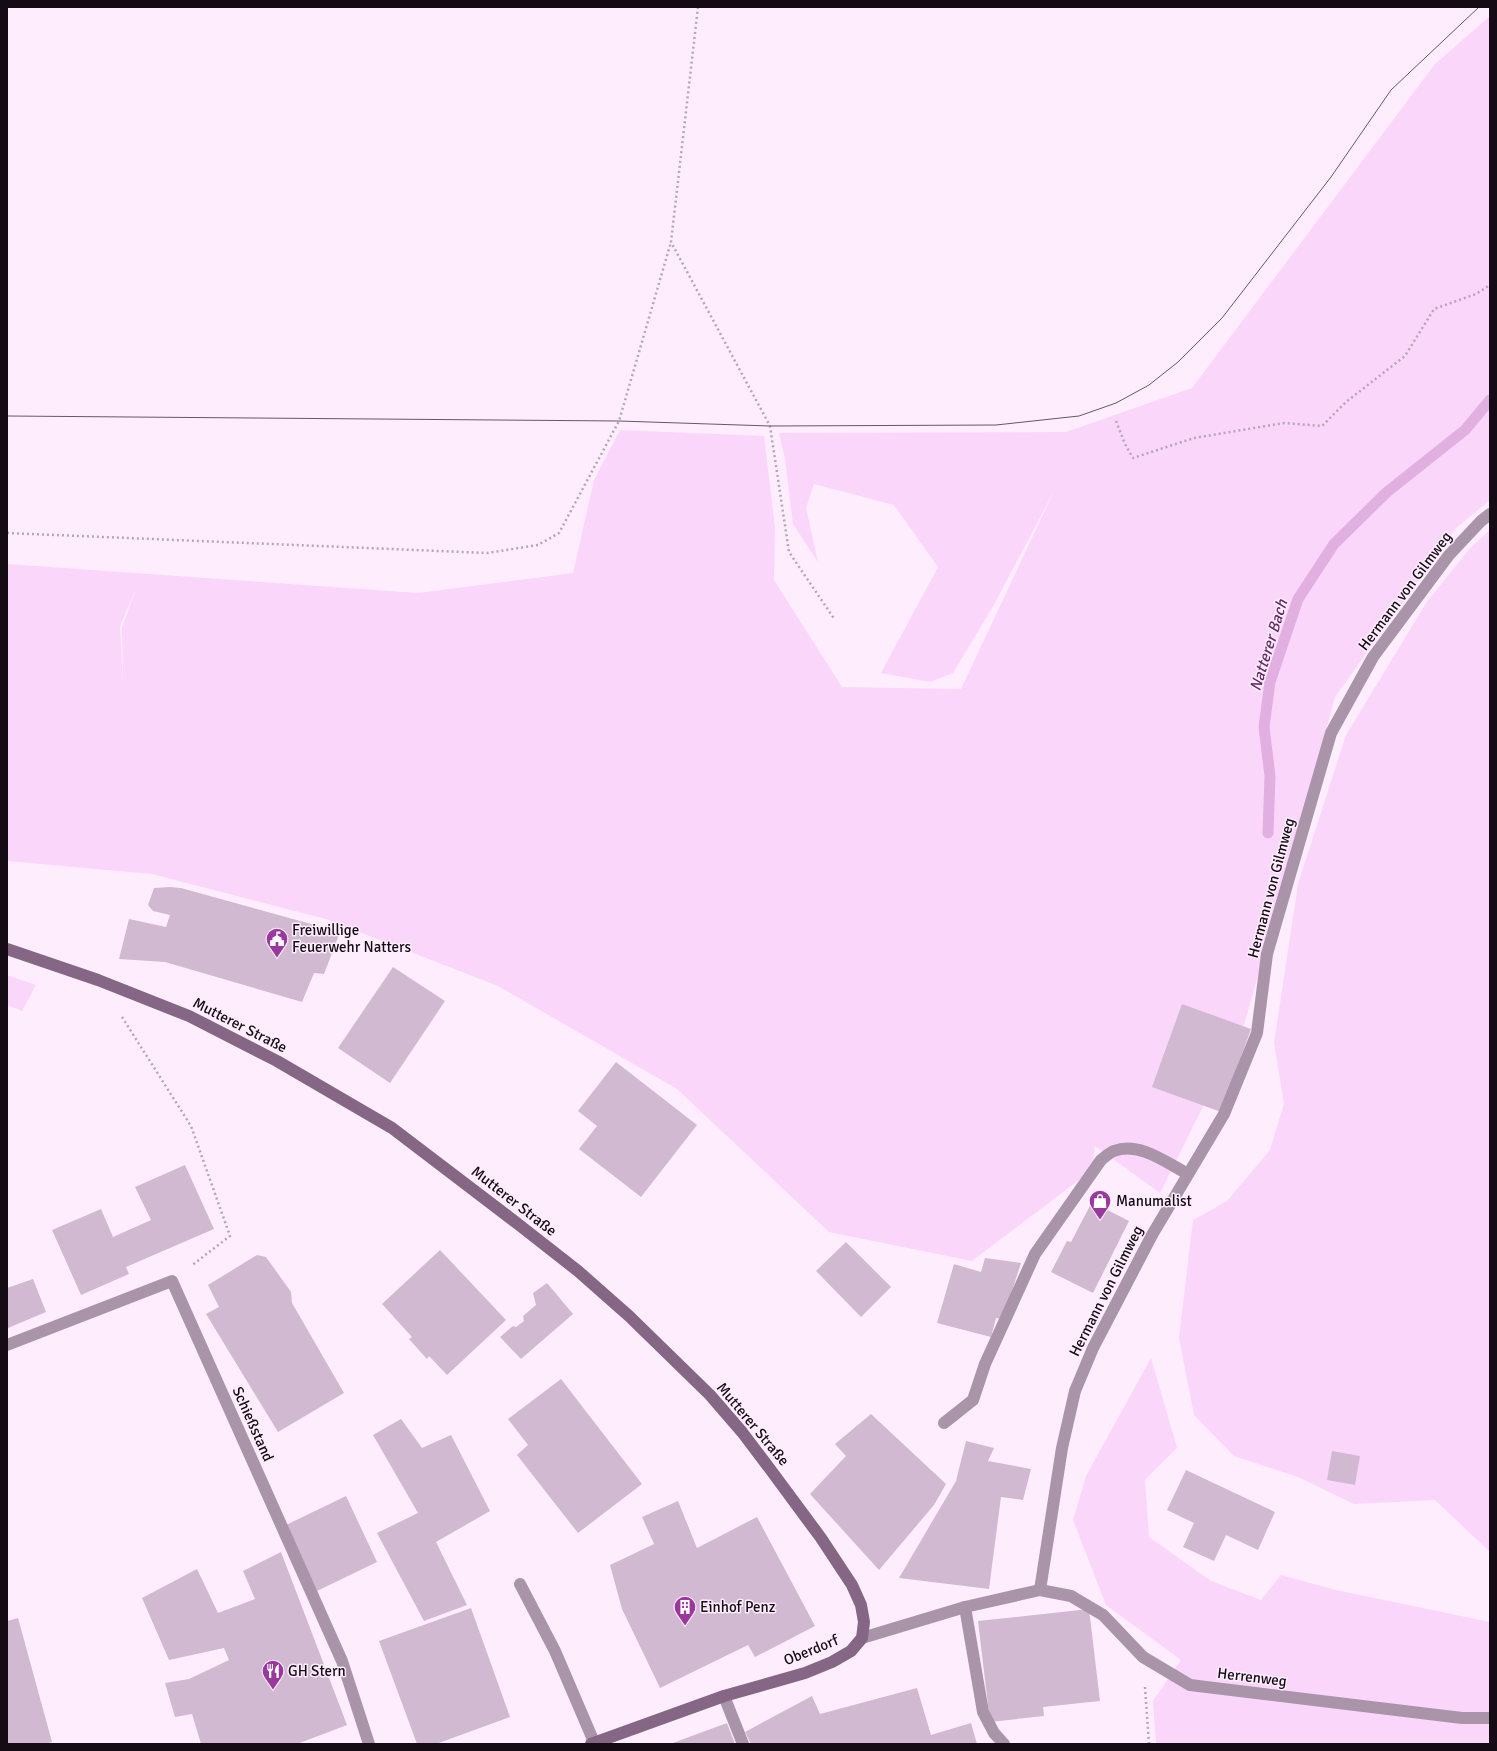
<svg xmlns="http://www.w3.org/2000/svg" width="1497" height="1751" viewBox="0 0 1497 1751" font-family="Signika,sans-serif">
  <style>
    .green { fill: #fbd6fb; fill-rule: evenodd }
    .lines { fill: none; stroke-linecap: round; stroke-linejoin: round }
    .stream { stroke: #e1b0e1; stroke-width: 11 }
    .building { fill: #d2b9d2 }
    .path { stroke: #b4a6b3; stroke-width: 2.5; stroke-dasharray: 2 3; stroke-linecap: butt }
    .lane { stroke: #aa94aa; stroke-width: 12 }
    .street { stroke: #aa94aa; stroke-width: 12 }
    .secondary { stroke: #856785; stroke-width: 12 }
    .tram { stroke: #645964; stroke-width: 1 }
    .labels { text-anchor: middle; stroke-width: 3; stroke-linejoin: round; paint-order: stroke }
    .street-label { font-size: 15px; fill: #140b14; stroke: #feeefd }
    .poi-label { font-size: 15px; fill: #140b14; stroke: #feeefd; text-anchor: start }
    .water-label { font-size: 16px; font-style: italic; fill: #652c68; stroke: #feeefd }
  </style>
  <rect width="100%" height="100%" fill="#feeefd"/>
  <g class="green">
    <path d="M1490 16V500L1455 529 1335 697 1245 1022 1160 1193 1095 1146 1092 1170 972 1261 829 1232 677 1089 498 986 326 919 152 874 7 861V564L418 593 573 573 594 480 620 430 764 436 775 527 774 580 842 687 961 689 1054 491 995 603 953 673 930 682 881 673 938 567 894 505 814 484 806 508 818 562 793 524 785 459 779 433 1066 432 1192 388 1435 64ZM136 589 122 627 123 684 120 626Z"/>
    <path d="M1490 530V1552L1435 1500 1354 1504 1298 1477 1234 1456 1194 1415 1179 1338 1193 1220 1227 1201 1270 1150 1284 1104 1274 1043 1298 884 1346 735 1426 603 1471 547Z"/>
    <path d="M7 975 36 985 22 1011 7 1005Z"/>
    <path d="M1151 1358 1177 1448 1145 1480 1149 1537 1211 1581 1261 1600 1281 1575 1336 1590 1490 1622V1744H1156L1153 1701 1181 1660 1106 1605 1073 1520 1086 1476Z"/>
  </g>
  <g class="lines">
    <path class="stream" d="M1268 833 1270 776 1264 727 1270 682 1298 599 1334 544 1387 492 1465 430 1490 400"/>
  </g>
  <g class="building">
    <path d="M170 887 181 888 340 932 324 974 314 973 302 1002 165 962 119 959 129 919 166 927 170 915 153 911 148 905 154 888Z"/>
    <path d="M393 967 445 1001 390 1083 338 1048Z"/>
    <path d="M1182 1004 1251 1029 1221 1112 1152 1087Z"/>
    <path d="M616 1062 697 1125 641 1197 579 1149 597 1126 578 1111Z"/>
    <path d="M185 1165 214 1229 126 1267 129 1274 81 1295 52 1230 101 1209 113 1237 151 1220 135 1187Z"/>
    <path d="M1092 1202 1129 1221 1093 1293 1051 1272 1067 1241 1071 1242Z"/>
    <path d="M846 1242 891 1287 861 1317 816 1271Z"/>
    <path d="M440 1250 506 1320 447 1375 429 1356 427 1359 409 1339 412 1337 382 1304Z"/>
    <path d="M257 1255 266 1257 291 1292 292 1303 344 1393 278 1432 206 1314 219 1307 208 1285Z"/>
    <path d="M985 1258 1021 1263 1003 1319 996 1318 991 1337 937 1323 954 1264 981 1272Z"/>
    <path d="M33 1279 46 1312 8 1328 7 1288Z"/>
    <path d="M547 1283 573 1314 521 1359 500 1337 513 1326 516 1327 524 1321 523 1316 536 1305 533 1293Z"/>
    <path d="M561 1379 642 1484 578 1533 517 1455 528 1445 508 1419Z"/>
    <path d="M871 1414 946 1484 934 1505 879 1570 810 1494 846 1456 835 1444Z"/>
    <path d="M401 1419 422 1448 451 1435 490 1511 436 1542 467 1605 424 1621 377 1533 418 1513 373 1435Z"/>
    <path d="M966 1441 994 1448 988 1461 1031 1469 1023 1500 1001 1497 989 1589 899 1578 956 1481Z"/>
    <path d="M1332 1451 1360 1456 1355 1485 1327 1480Z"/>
    <path d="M1186 1470 1275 1512 1258 1550 1226 1535 1214 1561 1183 1547 1194 1523 1167 1510Z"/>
    <path d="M346 1496 377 1562 317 1591 286 1525Z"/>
    <path d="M678 1501 697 1548 757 1517 815 1626 755 1657 748 1645 660 1688 622 1609 610 1565 654 1544 642 1517Z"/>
    <path d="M281 1552 347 1725 297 1744H201L192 1714 175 1717 165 1683 189 1679 229 1660 224 1648 169 1660 142 1598 197 1569 218 1613 255 1599 243 1571Z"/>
    <path d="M471 1608 510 1717 436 1744H417L379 1641Z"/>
    <path d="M1089 1609 1100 1701 1043 1707 1044 1716 990 1722 978 1621Z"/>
    <path d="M18 1618 52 1742 44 1744H7V1621Z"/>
    <path d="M917 1688 931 1735 971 1723 977 1744H751L745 1732 812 1696 820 1714Z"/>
    <path d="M727 1723 735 1744H670Z"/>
  </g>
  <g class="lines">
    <g class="path">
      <path d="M698 7 671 242 770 426 789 552 835 620"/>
      <path d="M1116 421 1125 444 1133 458 1194 438 1284 423 1322 426 1346 402 1405 356 1434 309 1476 294 1490 285"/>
      <path d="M7 533 487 553 538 545 559 533 619 421 671 242"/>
      <path d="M122 1017 191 1126 230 1236 191 1266"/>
      <path d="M1145 1687 1149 1744"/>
    </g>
    <g class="lane">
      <path d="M1490 514 1481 521 1449 555 1373 657 1331 733 1267 954 1257 1033 1224 1114 1152 1235 1093 1348 1075 1391 1062 1448 1040 1590 1071 1596 1103 1615 1143 1657 1190 1685 1462 1718H1490"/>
      <path d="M944 1423 973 1400 985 1364 1035 1254 1101 1160C1105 1157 1110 1152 1114 1151 1139 1141 1167 1163 1188 1174"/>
      <path d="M520 1584 555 1651 594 1742"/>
      <path d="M965 1607 983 1712 994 1733 1004 1744"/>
    </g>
    <g class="street">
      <path d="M7 1345 172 1281 342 1661 369 1744"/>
      <path d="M862 1638 965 1607 1040 1590"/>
      <path d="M724 1696 743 1744"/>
    </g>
    <path class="secondary" d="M7 949 98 980 189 1016 277 1061 392 1128 518 1224 578 1271 629 1316 710 1395 742 1432 770 1469 821 1538 852 1585 861 1605 864 1622 862 1638 851 1651 832 1662 805 1673 724 1696 591 1744"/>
    <path class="tram" d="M7 416 619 421 770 426 996 425 1079 416 1116 403 1149 385 1178 362 1222 318 1331 177 1391 90 1479 7"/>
  </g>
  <defs>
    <g id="civic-pin" transform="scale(1.15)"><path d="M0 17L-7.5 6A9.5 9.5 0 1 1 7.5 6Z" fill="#9a389e" stroke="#feeefd"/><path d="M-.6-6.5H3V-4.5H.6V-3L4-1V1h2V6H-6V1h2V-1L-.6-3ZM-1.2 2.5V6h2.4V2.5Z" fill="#fff"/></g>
    <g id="shop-pin" transform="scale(1.15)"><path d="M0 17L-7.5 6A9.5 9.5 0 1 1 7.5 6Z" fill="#9a389e" stroke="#feeefd"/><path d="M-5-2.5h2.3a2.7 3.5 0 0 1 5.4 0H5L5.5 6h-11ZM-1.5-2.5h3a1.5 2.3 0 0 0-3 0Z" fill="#fff"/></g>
    <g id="building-pin" transform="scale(1.15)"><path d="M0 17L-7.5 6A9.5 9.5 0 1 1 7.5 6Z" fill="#9a389e" stroke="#feeefd"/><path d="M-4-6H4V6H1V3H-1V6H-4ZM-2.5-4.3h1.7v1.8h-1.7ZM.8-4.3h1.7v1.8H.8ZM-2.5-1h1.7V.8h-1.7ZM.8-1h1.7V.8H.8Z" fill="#fff"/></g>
    <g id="restaurant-pin" transform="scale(1.15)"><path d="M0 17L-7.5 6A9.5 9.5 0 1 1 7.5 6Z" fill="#9a389e" stroke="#feeefd"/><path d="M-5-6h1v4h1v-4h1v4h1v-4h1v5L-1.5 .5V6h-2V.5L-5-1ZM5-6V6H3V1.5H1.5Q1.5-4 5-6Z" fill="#fff"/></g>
  </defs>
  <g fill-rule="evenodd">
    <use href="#civic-pin" x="277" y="939"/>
    <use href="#shop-pin" x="1100" y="1201"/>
    <use href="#building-pin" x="685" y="1607"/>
    <use href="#restaurant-pin" x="273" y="1671"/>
  </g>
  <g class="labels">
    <g class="street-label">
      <text transform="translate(1405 591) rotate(-53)" y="5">Hermann von Gilmweg</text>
      <text transform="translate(1271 888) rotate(-75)" y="5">Hermann von Gilmweg</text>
      <text transform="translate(240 1025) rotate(27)" y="5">Mutterer Straße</text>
      <text transform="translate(514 1201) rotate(38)" y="5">Mutterer Straße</text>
      <text transform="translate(1106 1291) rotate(-63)" y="5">Hermann von Gilmweg</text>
      <text transform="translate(253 1424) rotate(66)" y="5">Schießstand</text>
      <text transform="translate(753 1424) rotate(50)" y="5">Mutterer Straße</text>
      <text transform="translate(811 1650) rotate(-22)" y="5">Oberdorf</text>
      <text transform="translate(1252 1677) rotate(7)" y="5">Herrenweg</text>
    </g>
    <g class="poi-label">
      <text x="292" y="935">Freiwillige<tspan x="292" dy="17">Feuerwehr Natters</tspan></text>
      <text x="1116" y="1206">Manumalist</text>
      <text x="700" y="1612">Einhof Penz</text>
      <text x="288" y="1676">GH Stern</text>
    </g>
    <g class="water-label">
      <text transform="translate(1268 645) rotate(-73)" y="6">Natterer Bach</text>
    </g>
  </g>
  <rect width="1497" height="1751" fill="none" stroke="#140b14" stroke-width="16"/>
</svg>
